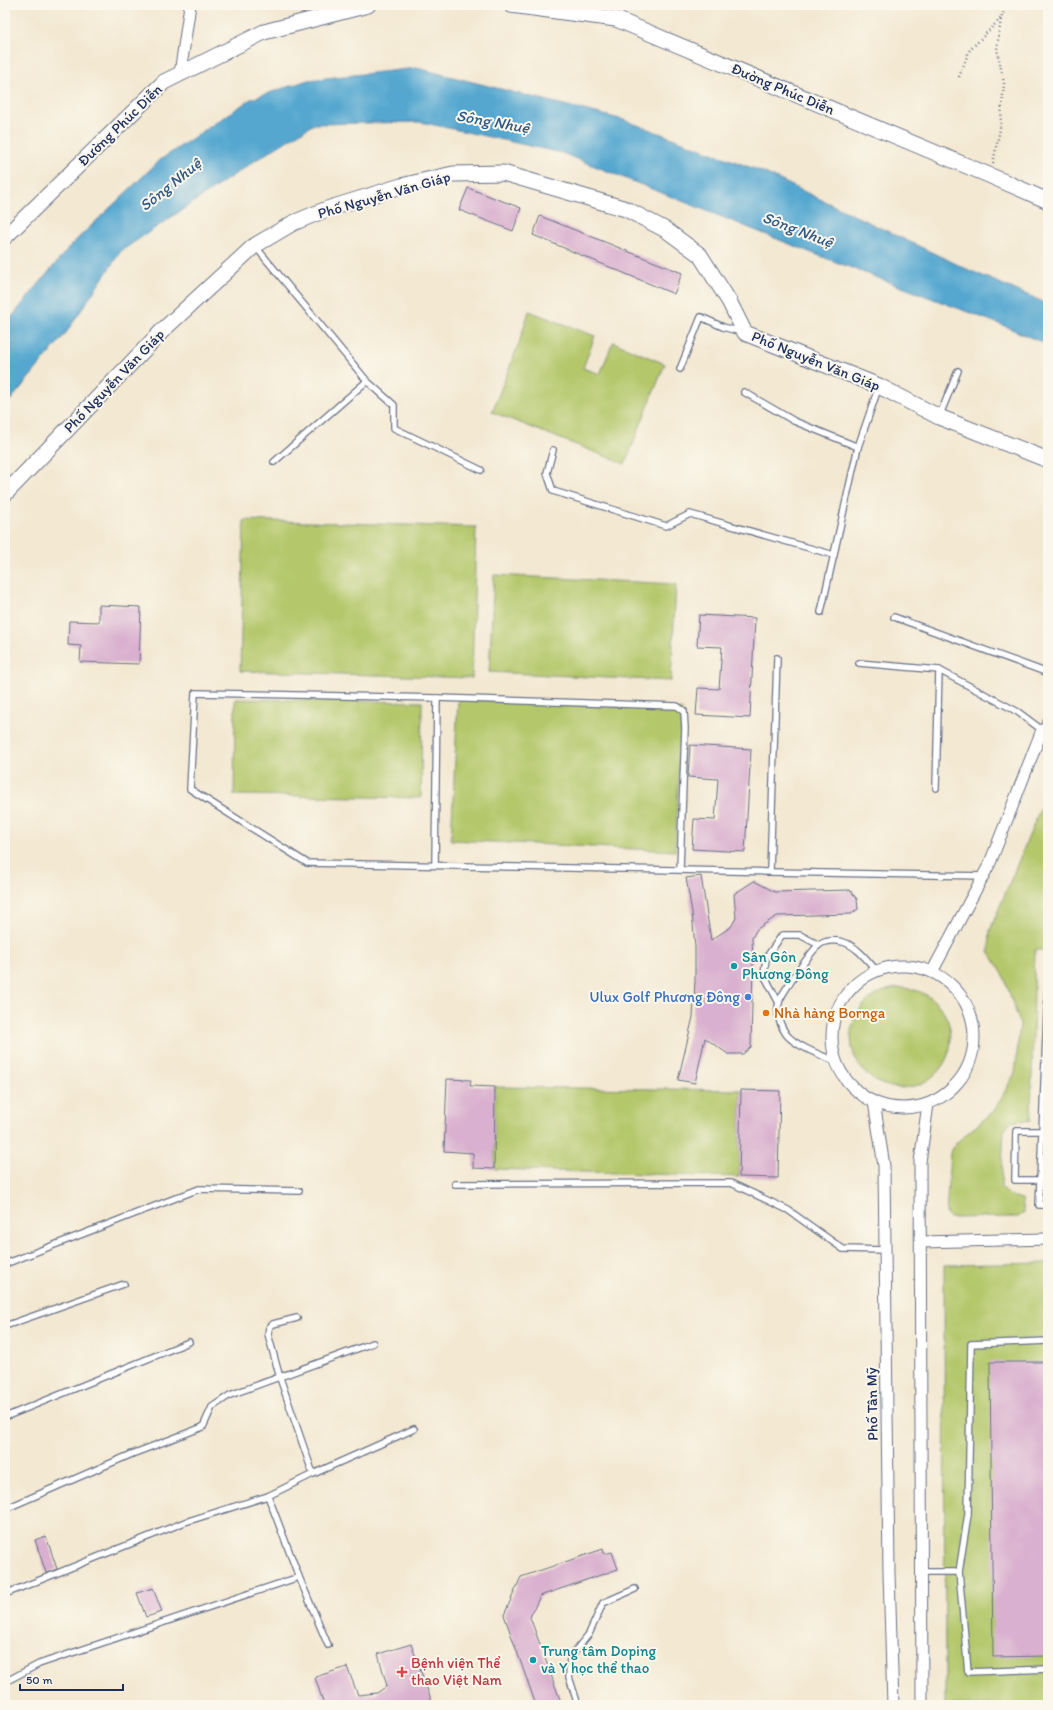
<svg xmlns="http://www.w3.org/2000/svg" width="1053" height="1710" viewBox="0 0 1053 1710" font-family="Itim,sans-serif">
  <style>
    .green { fill: #b4c76a; stroke: #687b64 }
    .water { fill: #55a7d0; stroke: #386b97 }
    .building { fill: #d9b0cf }
    .lines { fill: none; stroke-linecap: round; stroke-linejoin: round }
    .lane-casing { stroke: #677086; stroke-width: 8 }
    .street-casing { stroke: #677086; stroke-width: 13 }
    .secondary-casing { stroke: #677086; stroke-width: 17 }
    .path { stroke: #677086; stroke-width: 2.5; stroke-dasharray: 1 3; stroke-linecap: butt }
    .lane { stroke: #fff; stroke-width: 5.5 }
    .street { stroke: #fff; stroke-width: 11 }
    .secondary { stroke: #fff; stroke-width: 15 }
    .culture-dot { fill: #0f9aa8; stroke: #fbf7ec; stroke-width: 1.5 }
    .shop-dot { fill: #3f7fe0; stroke: #fbf7ec; stroke-width: 1.5 }
    .food-dot { fill: #e8710a; stroke: #fbf7ec; stroke-width: 1.5 }
    .health-dot { fill: #e0444e; stroke: #fbf7ec; stroke-width: 1.5 }
    .labels { text-anchor: middle; stroke-width: 4; stroke-linejoin: round; paint-order: stroke }
    .street-label { font-size: 15px; fill: #1b2f5e; stroke: #fbf7ec }
    .culture-label { font-size: 15px; fill: #0d838f; stroke: #fbf7ec; text-anchor: start }
    .shop-label { font-size: 15px; fill: #366cbe; stroke: #fbf7ec; text-anchor: end }
    .food-label { font-size: 15px; fill: #c56008; stroke: #fbf7ec; text-anchor: start }
    .health-label { font-size: 15px; fill: #be3a42; stroke: #fbf7ec; text-anchor: start }
    .water-label { font-size: 16px; font-style: italic; fill: #2f5986; stroke: #fbf7ec }
  </style>
  <rect width="100%" height="100%" fill="#fbf7ec"/>
  <filter id="ink" filterUnits="userSpaceOnUse"><feTurbulence type="fractalNoise" baseFrequency=".025" numOctaves="2"/><feDisplacementMap in="SourceGraphic" scale="8" xChannelSelector="R" yChannelSelector="G"/><feConvolveMatrix kernelMatrix="1 2 1 2 8 2 1 2 1" color-interpolation-filters="sRGB"/></filter>
  <filter id="wash" filterUnits="userSpaceOnUse"><feTurbulence type="fractalNoise" baseFrequency=".012" numOctaves="4" result="noise"/><feDisplacementMap in="SourceGraphic" scale="16" xChannelSelector="R" yChannelSelector="G"/><feGaussianBlur stdDeviation="0.9" result="paint"/><feColorMatrix in="noise" values="0 0 0 0 0 0 0 0 0 0 0 0 0 0 0 0 0 1.4 0 .05"/><feComposite in="paint" operator="in"/></filter>
  <g filter="url(#wash)">
    <rect width="100%" height="100%" fill="#f3e8d1"/>
    <g class="green">
      <path d="M529 311 595 336 583 368 600 374 613 342 665 364 625 464 492 412 519 343Z"/>
      <path d="M244 520 476 527 472 678 240 671Z"/>
      <path d="M494 575 676 584 671 681 489 672Z"/>
      <path d="M235 699 422 702 421 798 234 795Z"/>
      <path d="M458 699 682 710 675 851 451 840Z"/>
      <path d="M1048 790V950H1035L1031 1120 1010 1122 1004 1130 1001 1187 1008 1195 1022 1199 1024 1213 1018 1217 949 1218 946 1214 950 1153 957 1142 994 1111 1015 1073 1020 1024 1003 974 989 952 990 930Z"/>
      <circle cx="901" cy="1038" r="50"/>
      <path d="M495 1087 741 1090 739 1177 494 1169Z"/>
      <path d="M1048 1263V1705H945L944 1265Z"/>
    </g>
    <path class="water" d="M417 68 624 120 763 172 969 270 1048 304V345L1002 325 807 251 562 153 421 122 314 124 256 160 121 251 66 333 5 407V325L70 246 160 160 251 99 308 80Z"/>
    <g id="blocks">
      <g class="building">
        <path d="M468 188 521 208 513 231 459 210Z"/>
        <path d="M540 216 682 273 674 294 533 235Z"/>
        <path d="M99 605 141 607 139 664 80 662 81 646 68 645 69 621 99 622Z"/>
        <path d="M699 615 755 618 750 718 696 715 698 688 719 689 722 647 697 646Z"/>
        <path d="M690 745 751 749 745 852 692 849 694 819 715 820 718 779 688 777Z"/>
        <path d="M701 876 711 940 731 927 736 918 734 894 754 881 775 892 850 890 857 899 858 909 851 914 777 916 757 929 752 938 753 962 751 1047 743 1054H728L705 1038 695 1083 678 1080 693 1017 695 982V947L692 912 686 878Z"/>
        <path d="M447 1079 471 1080 470 1086 495 1087 494 1169 473 1168V1153L444 1151Z"/>
        <path d="M741 1090 780 1091 778 1178 739 1177Z"/>
        <path d="M990 1362H1048V1656L993 1657Z"/>
        <path d="M46 1536 57 1569 46 1573 35 1540Z"/>
        <path d="M603 1549 604 1554 612 1552 618 1569 540 1596 530 1617 562 1705H536L504 1615 521 1577Z"/>
        <path d="M153 1588 162 1612 146 1617 137 1593Z"/>
        <path d="M411 1644 433 1705H324L315 1677 347 1667 358 1695 377 1693 387 1686 378 1654Z"/>
      </g>
    </g>
  </g>
  <g filter="url(#ink)">
    <use href="#blocks" fill-opacity="0" stroke="#677086" stroke-width="1"/>
    <g class="lines">
      <g class="lane-casing">
        <g id="lane">
          <path d="M255 246 367 381 274 462"/>
          <path d="M680 369 701 317 723 327 741 332"/>
          <path d="M367 381 394 405V428L481 470"/>
          <path d="M744 392 794 421 858 447"/>
          <path d="M939 417 958 371"/>
          <path d="M553 450 547 473 553 491 666 526 690 514 834 555"/>
          <path d="M821 612 858 447 879 386"/>
          <path d="M894 617 1048 673"/>
          <path d="M859 663 939 670 1018 712 1042 730H1048"/>
          <path d="M1042 730 1048 718"/>
          <path d="M936 788 939 670"/>
          <path d="M435 865 437 698"/>
          <path d="M680 869 685 728 684 711 677 706 437 698 195 693 190 789 307 863 984 876"/>
          <path d="M770 871 777 658"/>
          <path d="M1048 987 1039 1205H1048"/>
          <path d="M779 1003 764 975 766 958 782 935H800L819 945"/>
          <path d="M837 1062C823 1056 795 1046 786 1034 780 1025 776 1013 779 1002 782 993 811 951 819 945 825 940 836 940 843 942 857 946 867 960 877 971"/>
          <path d="M1040 1180H1015L1016 1131H1042"/>
          <path d="M455 1184 731 1183 788 1210 843 1249 885 1250"/>
          <path d="M5 1264 199 1189 299 1191"/>
          <path d="M297 1318 273 1324 269 1328 268 1334 280 1378 313 1474"/>
          <path d="M5 1326 124 1284"/>
          <path d="M5 1417 189 1342"/>
          <path d="M268 1496 299 1577 328 1645"/>
          <path d="M5 1509 132 1454 203 1427 212 1407 230 1395 373 1343"/>
          <path d="M921 1572H959L968 1672 1048 1669"/>
          <path d="M959 1572 968 1514 971 1344 1048 1341"/>
          <path d="M5 1594 185 1522 268 1496 313 1474 414 1429"/>
          <path d="M5 1682 39 1664 299 1577"/>
          <path d="M578 1705 569 1677 570 1657 589 1634 603 1603 635 1589"/>
        </g>
      </g>
      <g class="street-casing">
        <g id="street">
          <path d="M180 74 190 5"/>
          <circle cx="903" cy="1037" r="71"/>
          <path d="M932 972 990 863 1042 730"/>
          <path d="M874 1102 884 1166 889 1573 893 1705"/>
          <path d="M921 1242 1048 1239"/>
          <path d="M922 1705 920 1162 928 1104"/>
        </g>
      </g>
      <g class="secondary-casing">
        <g id="secondary">
          <path d="M511 5 616 19 991 176 1048 201"/>
          <path d="M5 237 164 82 264 32 368 5"/>
          <path d="M5 494 164 329 254 246 293 223 327 209 401 186 453 174 503 173 626 209 666 230 700 255 729 301 745 333 879 386 939 417 1048 460"/>
        </g>
      </g>
      <g class="path">
        <path d="M959 77 969 51 1001 18"/>
        <path d="M993 163 1000 129 1004 83 997 49 1001 18 1007 5"/>
      </g>
      <use href="#lane" class="lane"/>
      <use href="#street" class="street"/>
      <use href="#secondary" class="secondary"/>
    </g>
  </g>
  <g class="culture-dot">
    <circle cx="734" cy="966" r="4"/>
    <circle cx="533" cy="1660" r="4"/>
  </g>
  <circle class="shop-dot" cx="748" cy="997" r="4"/>
  <circle class="food-dot" cx="766" cy="1013" r="4"/>
  <path class="health-dot" d="M400 1666h4v4h4v4h-4v4h-4v-4h-4v-4h4z"/>
  <g class="labels">
    <g class="street-label">
      <text transform="translate(783 89) rotate(23)" y="5">Đường Phúc Diễn</text>
      <text transform="translate(120 125) rotate(-44)" y="5">Đường Phúc Diễn</text>
      <text transform="translate(384 195) rotate(-16)" y="5">Phố Nguyễn Văn Giáp</text>
      <text transform="translate(816 361) rotate(22)" y="5">Phố Nguyễn Văn Giáp</text>
      <text transform="translate(114 381) rotate(-46)" y="5">Phố Nguyễn Văn Giáp</text>
      <text transform="translate(872 1404) rotate(-91)" y="5">Phố Tân Mỹ</text>
    </g>
    <g class="culture-label">
      <text x="742" y="962">Sân Gôn<tspan x="742" dy="17">Phương Đông</tspan></text>
      <text x="541" y="1656">Trung tâm Doping<tspan x="541" dy="17">và Y học thể thao</tspan></text>
    </g>
    <g class="shop-label">
      <text x="740" y="1002">Ulux Golf Phương Đông</text>
    </g>
    <g class="food-label">
      <text x="774" y="1018">Nhà hàng Bornga</text>
    </g>
    <g class="health-label">
      <text x="411" y="1668">Bệnh viện Thể<tspan x="411" dy="17">thao Việt Nam</tspan></text>
    </g>
    <g class="water-label">
      <text transform="translate(493 121) rotate(10)" y="6">Sông Nhuệ</text>
      <text transform="translate(170 184) rotate(-39)" y="6">Sông Nhuệ</text>
      <text transform="translate(798 229) rotate(21)" y="6">Sông Nhuệ</text>
    </g>
  </g>
  <rect width="1053" height="1710" fill="none" stroke="#fbf7ec" stroke-width="20"/>
  <path d="M20 1684v6h103v-6" fill="none" stroke="#1b2f5e" stroke-width="2"/>
  <text x="26" y="1684" font-size="12" fill="#1b2f5e" stroke="#fbf7ec" stroke-width="3" paint-order="stroke">50 m</text>
</svg>
